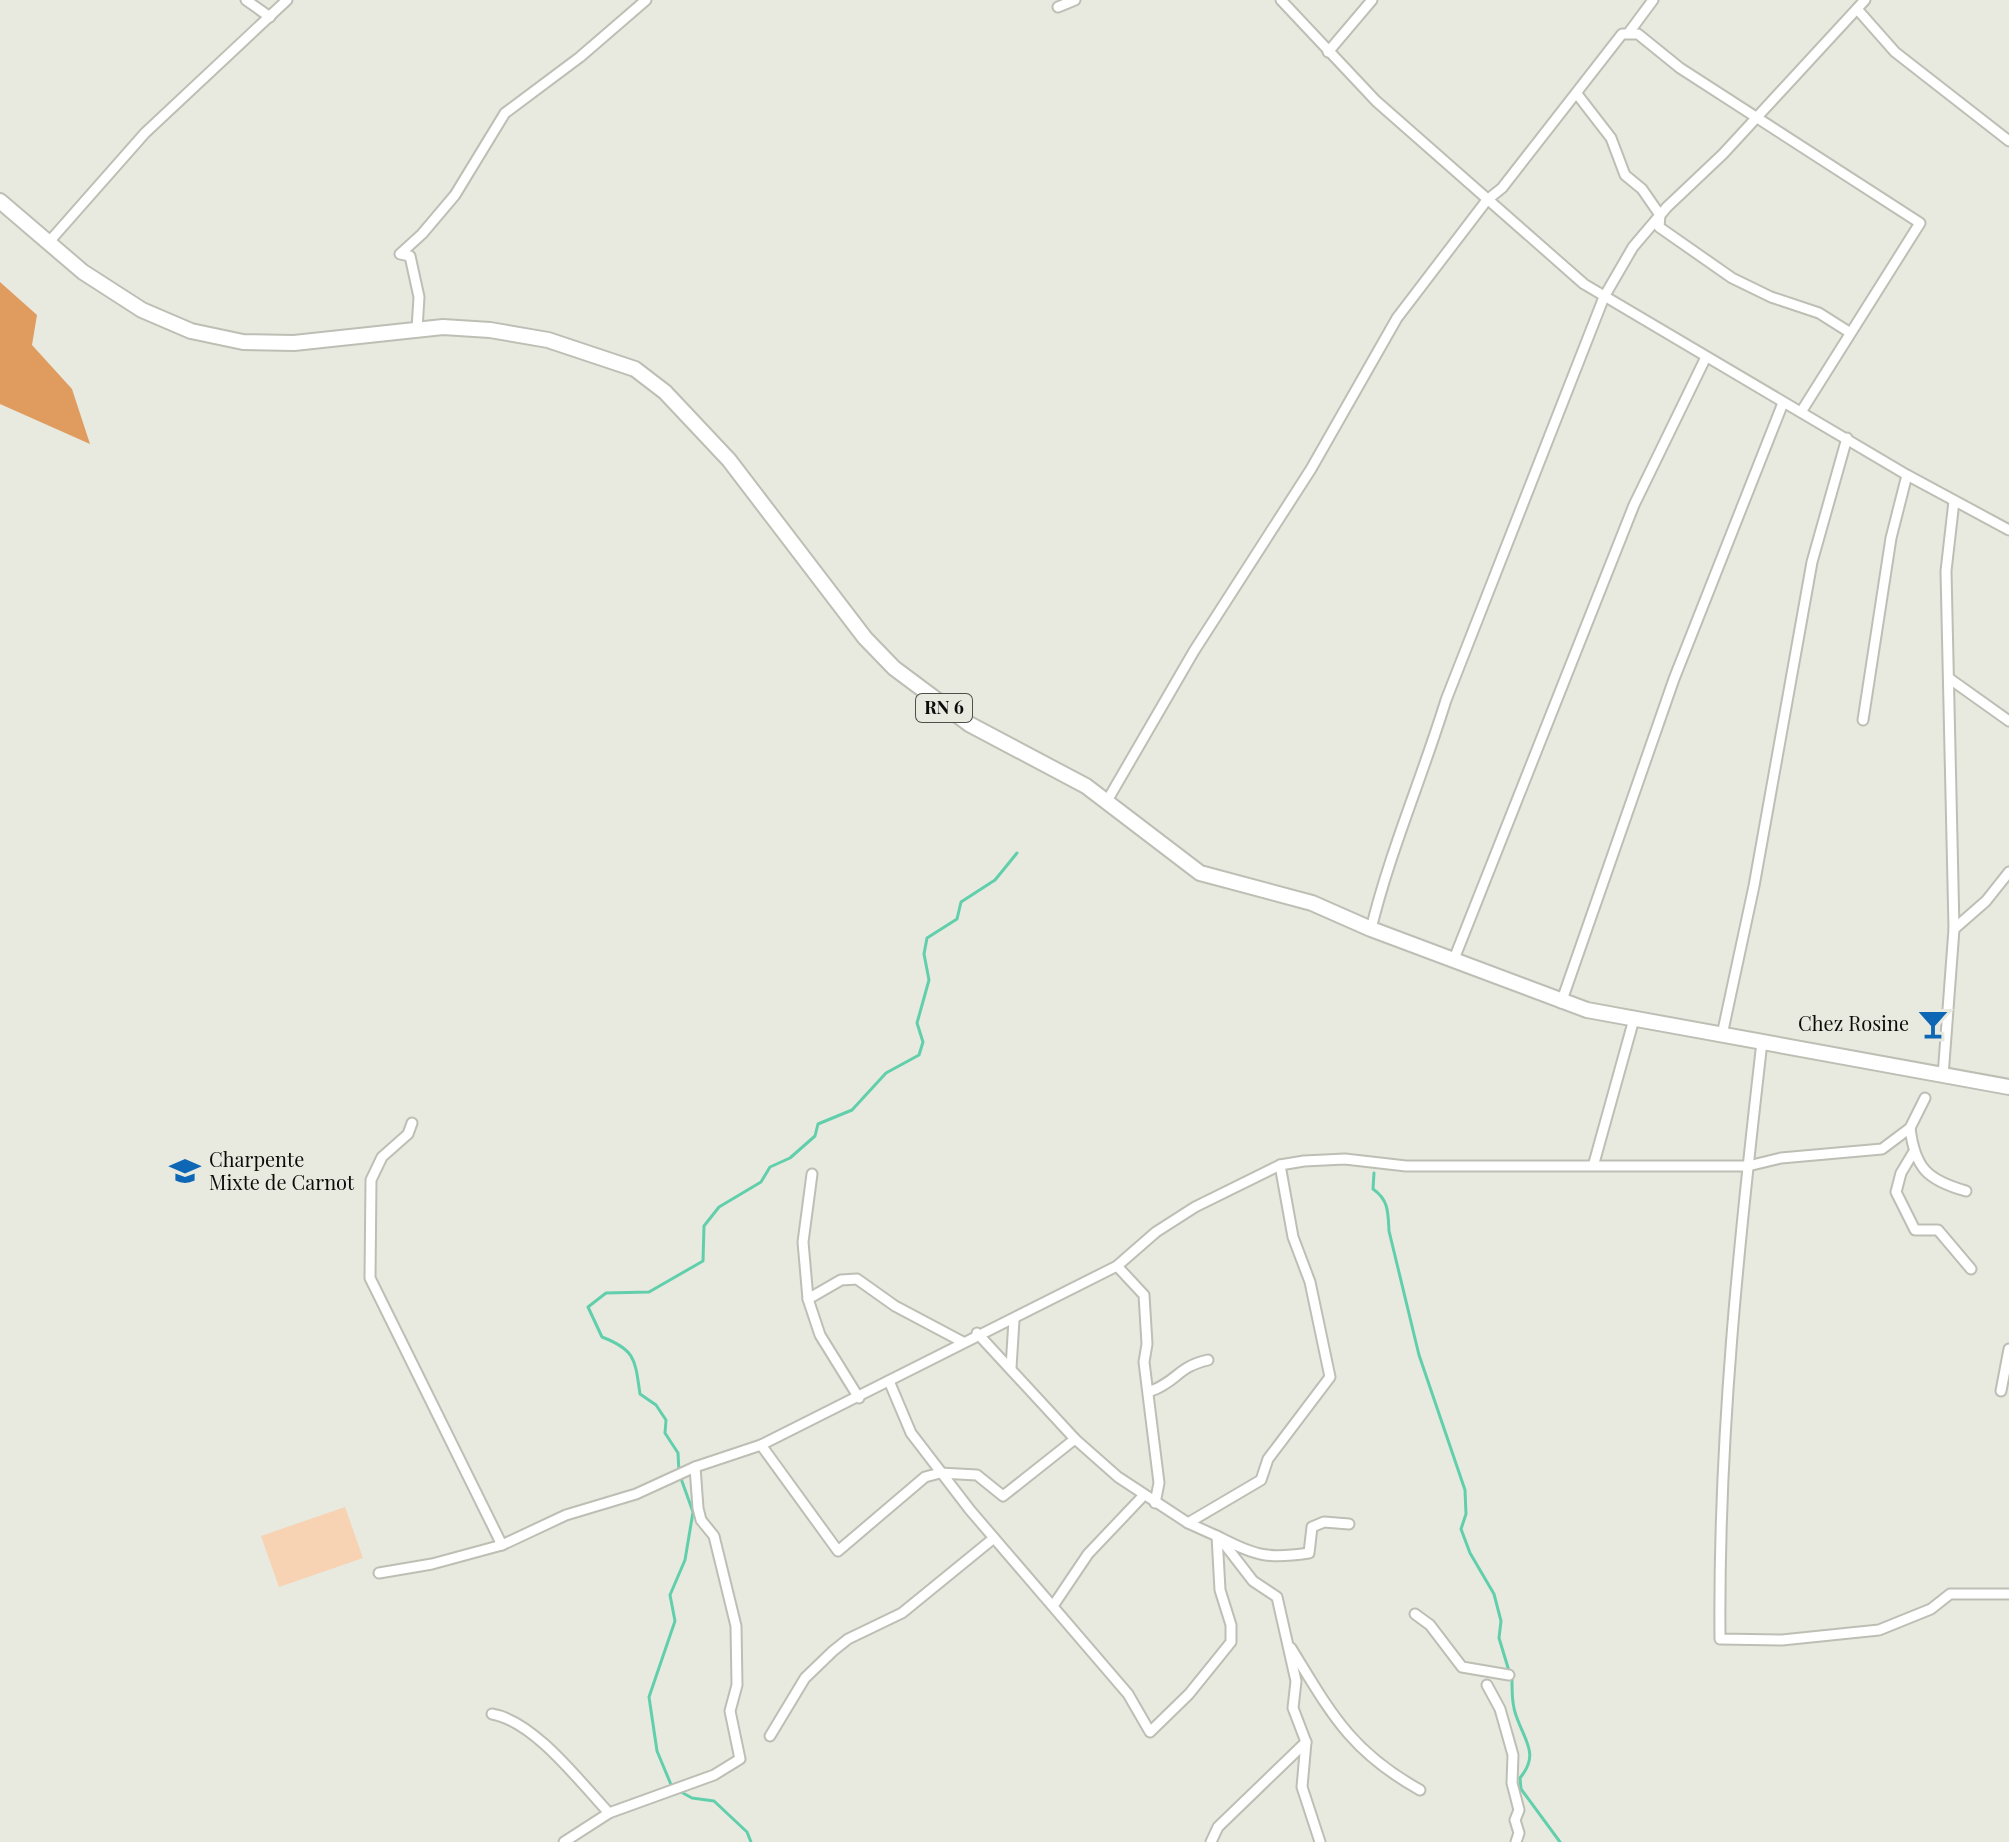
<svg xmlns="http://www.w3.org/2000/svg" width="2009" height="1842" viewBox="0 0 2009 1842" font-family="'Playfair Display',serif">
  <style>
    .green { fill: #f7d2b3 }
    .forest { fill: #e09c5f }
    .lines { fill: none; stroke-linecap: round; stroke-linejoin: round }
    .stream { stroke: #62cfac; stroke-width: 3 }
    .minor-casing { stroke: #bdbfb5; stroke-width: 13 }
    .primary-casing { stroke: #bdbfb5; stroke-width: 18 }
    .minor { stroke: #fff; stroke-width: 9 }
    .primary { stroke: #fff; stroke-width: 14 }
    .labels { text-anchor: middle; stroke-width: 7; stroke-linejoin: round; paint-order: stroke }
    .shield { fill: #e8eae0; stroke: #4d4f4a; stroke-width: 2 }
    .shield-label { font-size: 18px; font-weight: bold; fill: #0b0c09 }
    .poi-label { font-size: 20px; fill: #0b0c09; stroke: #e8eae0; text-anchor: end }
  </style>
  <rect width="100%" height="100%" fill="#e8eae0"/>
  <path class="green" d="M345 1507 363 1558 279 1587 261 1536Z"/>
  <path class="forest" d="M0 282 37 315 32 345 72 389 90 444 0 404Z"/>
  <g class="lines">
    <g class="stream">
      <path d="M1374 1173 1373 1189C1389 1200 1388 1213 1389 1231L1419 1355 1465 1490 1466 1514 1461 1529 1470 1553 1494 1594 1501 1621 1499 1638 1509 1671"/>
      <path d="M1512 1679C1512 1692 1512 1706 1517 1718 1526 1743 1539 1755 1520 1778L1521 1789 1560 1842"/>
      <path d="M751 1842 747 1832 714 1801 692 1798 672 1787 657 1751 649 1697 675 1621 670 1595 685 1560 693 1512 679 1473 678 1453 665 1433 666 1420 656 1405 640 1394C635 1360 636 1350 602 1337L588 1307 606 1293 649 1292 703 1261 704 1226 719 1207 761 1182 770 1167 790 1158 815 1136 818 1124 852 1110 886 1073 919 1055 923 1042 917 1023 929 980 924 954 927 938 957 919 961 902 995 880 1017 853"/>
    </g>
    <g class="minor-casing">
      <g id="minor">
        <path d="M246 0 270 17"/>
        <path d="M1281 0 1376 101 1584 284 1907 475 2009 530"/>
        <path d="M1058 7 1075 0"/>
        <path d="M1857 9 1895 52 2009 141"/>
        <path d="M1630 31 1653 0"/>
        <path d="M1328 52 1372 0"/>
        <path d="M1577 94 1611 138 1625 175 1642 189 1660 215 1659 227 1732 278 1771 297 1819 313 1849 332"/>
        <path d="M48 243 145 133 287 0"/>
        <path d="M417 329 419 297 410 256 400 254 422 234 455 195 505 113 580 57 646 0"/>
        <path d="M1950 679 2009 721"/>
        <path d="M1863 720 1891 538 1907 475"/>
        <path d="M1107 801 1194 651 1311 469 1397 318 1487 200 1502 188 1622 34H1638L1680 68 1920 223 1801 412"/>
        <path d="M1371 929C1390 851 1422 778 1446 700L1604 297 1633 247 1667 207 1723 154 1865 0"/>
        <path d="M1954 929 1986 901 2009 872"/>
        <path d="M1454 959 1634 505 1706 357"/>
        <path d="M1561 1003 1674 679 1783 403"/>
        <path d="M1722 1035 1754 886 1812 562 1847 438"/>
        <path d="M1762 1042C1739 1241 1718 1439 1720 1639L1782 1640 1879 1630 1931 1609 1950 1594H2009"/>
        <path d="M1943 1076 1954 929 1946 571 1954 501"/>
        <path d="M412 1123 408 1134 382 1157 371 1180 370 1278 502 1545"/>
        <path d="M1910 1128C1915 1168 1927 1180 1966 1191"/>
        <path d="M1913 1153 1901 1173 1896 1192 1915 1230H1938L1971 1269"/>
        <path d="M1594 1163 1634 1019"/>
        <path d="M812 1174 803 1242 808 1299 820 1335 859 1398"/>
        <path d="M1117 1266 1144 1295 1147 1344 1144 1362 1159 1483 1155 1503"/>
        <path d="M808 1299 841 1280 857 1279 895 1306 961 1341"/>
        <path d="M977 1333 1075 1439 1118 1477 1188 1523 1219 1537 1253 1581 1277 1597 1296 1681 1293 1708 1306 1742 1302 1787 1320 1842"/>
        <path d="M1011 1368 1014 1320"/>
        <path d="M889 1381 911 1433 970 1510 1128 1694 1150 1732 1189 1694 1231 1642V1625L1220 1590 1217 1536"/>
        <path d="M1151 1391C1178 1381 1177 1367 1208 1360"/>
        <path d="M2001 1391 2009 1349"/>
        <path d="M761 1445 838 1551 925 1477 940 1473 977 1475 1003 1496 1075 1439"/>
        <path d="M1188 1523 1261 1480 1268 1459 1330 1377 1310 1282 1293 1237 1280 1165"/>
        <path d="M1221 1538C1256 1556 1268 1559 1309 1553L1312 1527 1324 1522 1349 1524"/>
        <path d="M379 1573 432 1564 502 1545 566 1515 636 1494 695 1467 761 1445 1117 1266 1156 1232 1195 1207 1280 1165 1304 1161 1345 1159 1406 1166H1748L1781 1158 1882 1149 1910 1128 1925 1098"/>
        <path d="M1053 1606 1088 1554 1144 1495"/>
        <path d="M1415 1614 1430 1625 1462 1667 1509 1675"/>
        <path d="M1291 1648C1331 1713 1350 1751 1420 1790"/>
        <path d="M1487 1685 1500 1709 1513 1755 1512 1783 1519 1810 1515 1820 1519 1833 1516 1842"/>
        <path d="M492 1714C534 1721 580 1782 609 1813"/>
        <path d="M770 1736 805 1678 833 1651 848 1639 902 1613 994 1538"/>
        <path d="M564 1842 609 1813 714 1775 740 1759 730 1711 737 1685 736 1626 714 1536 701 1520 698 1508 695 1467"/>
        <path d="M1211 1842 1218 1827 1306 1742"/>
      </g>
    </g>
    <g class="primary-casing">
      <path id="primary" d="M0 201 83 272 142 310 191 331 243 342 294 343 443 327 490 330 548 340 635 369 665 392 729 460 865 638 894 668 969 724 1086 786 1200 873 1312 903 1371 929 1587 1010 2009 1087"/>
    </g>
    <use href="#minor" class="minor"/>
    <use href="#primary" class="primary"/>
  </g>
  <defs>
    <g id="bar-bare" transform="scale(2.4)"><path d="M-6-5H6L.8 .8V4.5H3.5V6h-7V4.5H-.8V.8Z" fill="#0d67b5" stroke="#e8eae0" stroke-width="2.5" paint-order="stroke"/></g>
    <g id="school-bare" transform="scale(2.4)"><path d="M0-5L7-2L0 1L-7-2ZM-4 1L0 2.5L4 1V4Q0 6-4 4Z" fill="#0d67b5" stroke="#e8eae0" stroke-width="2.5" paint-order="stroke"/></g>
  </defs>
  <g fill-rule="evenodd">
    <use href="#bar-bare" x="1933" y="1024"/>
    <use href="#school-bare" x="185" y="1171"/>
  </g>
  <g class="labels">
    <rect class="shield" x="916" y="694" width="56" height="28" rx="6"/>
    <g class="shield-label">
      <text x="944" y="714">RN 6</text>
    </g>
    <g class="poi-label">
      <text x="1909" y="1031">Chez Rosine</text>
      <text x="209" y="1167" text-anchor="start">Charpente<tspan x="209" dy="23">Mixte de Carnot</tspan></text>
    </g>
  </g>
</svg>
